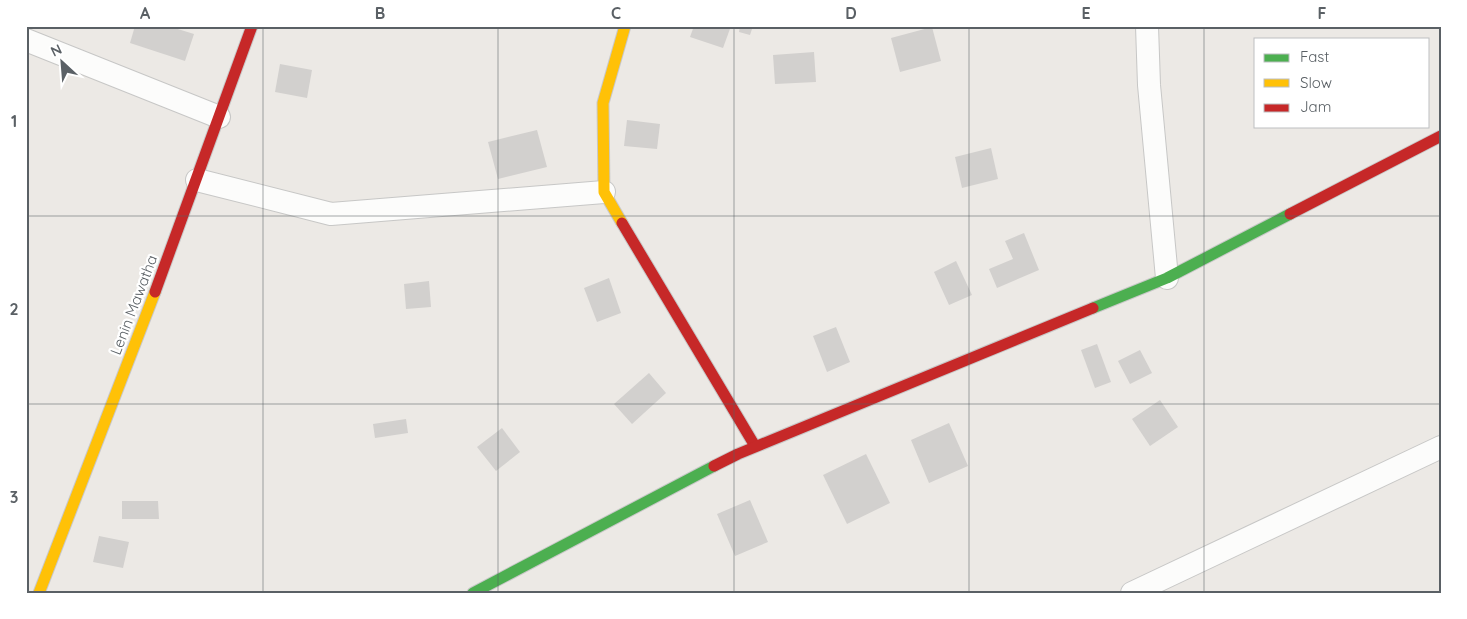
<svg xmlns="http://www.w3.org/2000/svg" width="1467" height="619" viewBox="0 0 1467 619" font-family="Quicksand,sans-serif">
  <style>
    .building { fill: #d2d0ce }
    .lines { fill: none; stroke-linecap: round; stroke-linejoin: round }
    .street-casing { stroke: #c7c7c6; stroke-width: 24 }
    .fast-casing { stroke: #c8c8c8; stroke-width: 13 }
    .slow-casing { stroke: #c8c8c8; stroke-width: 13 }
    .jam-casing { stroke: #c8c8c8; stroke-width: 13 }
    .street { stroke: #fcfcfb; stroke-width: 22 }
    .fast { stroke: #4caf50; stroke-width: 11 }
    .slow { stroke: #ffc107; stroke-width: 11 }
    .jam { stroke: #c62828; stroke-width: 11 }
    .grid { fill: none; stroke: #5a6065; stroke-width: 1; stroke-opacity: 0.55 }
    .labels { text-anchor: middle; stroke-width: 4.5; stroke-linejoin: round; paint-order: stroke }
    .street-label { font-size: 15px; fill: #5a6065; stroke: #fff }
    .neatline { fill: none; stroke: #5a6065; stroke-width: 2 }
    .grid-label { font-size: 16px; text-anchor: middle; font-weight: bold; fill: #5a6065 }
  </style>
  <rect width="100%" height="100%" fill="#ece9e5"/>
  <g class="building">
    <path d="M135 26H168L194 34 185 61 130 43Z"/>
    <path d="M694 26H731L723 48 690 37Z"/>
    <path d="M740 26H753L750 35 739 32Z"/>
    <path d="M932 27 941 61 900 72 891 38Z"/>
    <path d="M814 52 816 82 775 84 773 55Z"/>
    <path d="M280 64 312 70 307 98 275 92Z"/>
    <path d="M627 120 660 124 657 149 624 146Z"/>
    <path d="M537 130 547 167 498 179 488 142Z"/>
    <path d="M991 148 998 179 962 188 955 157Z"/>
    <path d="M1024 233 1039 270 997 288 989 269 1013 259 1005 241Z"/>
    <path d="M956 261 972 295 949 305 934 272Z"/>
    <path d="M609 278 621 313 597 322 584 288Z"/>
    <path d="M429 281 431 307 406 309 404 284Z"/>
    <path d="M836 327 850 362 827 372 813 336Z"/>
    <path d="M1097 344 1111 382 1095 388 1081 350Z"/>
    <path d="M1140 350 1152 373 1130 384 1118 361Z"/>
    <path d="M649 373 666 393 632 424 614 404Z"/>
    <path d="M1160 400 1178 427 1150 446 1132 419Z"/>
    <path d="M406 419 408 433 375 438 373 424Z"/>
    <path d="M949 423 968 466 929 483 911 440Z"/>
    <path d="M502 428 520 452 496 471 477 447Z"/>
    <path d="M866 454 890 503 847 524 823 475Z"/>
    <path d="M750 500 768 542 735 556 717 514Z"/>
    <path d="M122 501H158L159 519H122Z"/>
    <path d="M99 536 129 542 123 568 93 562Z"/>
  </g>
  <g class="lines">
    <g class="street-casing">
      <g id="street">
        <path d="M1147 26 1149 85 1167 278"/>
        <path d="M26 40 219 117"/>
        <path d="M197 180 331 214 604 192"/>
        <path d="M1132 593 1441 447"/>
      </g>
    </g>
    <g class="fast-casing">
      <g id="fast">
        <path d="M1093 308 1167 278 1290 214"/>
        <path d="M473 593 714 466"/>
      </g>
    </g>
    <g class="slow-casing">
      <g id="slow">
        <path d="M622 223 604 192 603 103 625 26"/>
        <path d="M39 593 155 292"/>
      </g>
    </g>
    <g class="jam-casing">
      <g id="jam">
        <path d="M1290 214 1441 136"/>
        <path d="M622 223 755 446"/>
        <path d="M155 292 252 26"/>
        <path d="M714 466 738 454 1093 308"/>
      </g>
    </g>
    <use href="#street" class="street"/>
    <use href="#fast" class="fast"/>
    <use href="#slow" class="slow"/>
    <use href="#jam" class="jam"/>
  </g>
  <path class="grid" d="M263 26V593M498 26V593M734 26V593M969 26V593M1204 26V593M26 216H1441M26 404H1441"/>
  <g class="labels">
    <g class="street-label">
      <text transform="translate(134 305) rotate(-69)" y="5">Lenin Mawatha</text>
    </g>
  </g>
  <rect width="1467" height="619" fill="none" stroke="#ffffff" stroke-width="55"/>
  <rect x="1254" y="38" width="175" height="90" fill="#ffffff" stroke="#bdbfc1"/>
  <rect x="1264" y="54" width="25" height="8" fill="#4caf50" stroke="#bdbfc1"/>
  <text x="1300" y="62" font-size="15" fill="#5a6065">Fast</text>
  <rect x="1264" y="79" width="25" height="8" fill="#ffc107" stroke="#bdbfc1"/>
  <text x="1300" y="88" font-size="15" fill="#5a6065">Slow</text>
  <rect x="1264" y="104" width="25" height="8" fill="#c62828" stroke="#bdbfc1"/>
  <text x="1300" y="112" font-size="15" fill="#5a6065">Jam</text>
  <g transform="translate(62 62) rotate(334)" stroke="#ffffff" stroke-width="4" paint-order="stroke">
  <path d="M0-4L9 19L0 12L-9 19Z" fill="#5a6065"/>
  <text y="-8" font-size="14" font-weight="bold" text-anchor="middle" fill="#5a6065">N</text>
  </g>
  <rect x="28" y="28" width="1412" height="564" class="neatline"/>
  <g class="grid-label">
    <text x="145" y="19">A</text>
    <text x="380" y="19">B</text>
    <text x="616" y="19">C</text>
    <text x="851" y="19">D</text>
    <text x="1086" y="19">E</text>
    <text x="1322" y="19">F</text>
    <text x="14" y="127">1</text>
    <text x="14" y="315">2</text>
    <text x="14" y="503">3</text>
  </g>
</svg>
